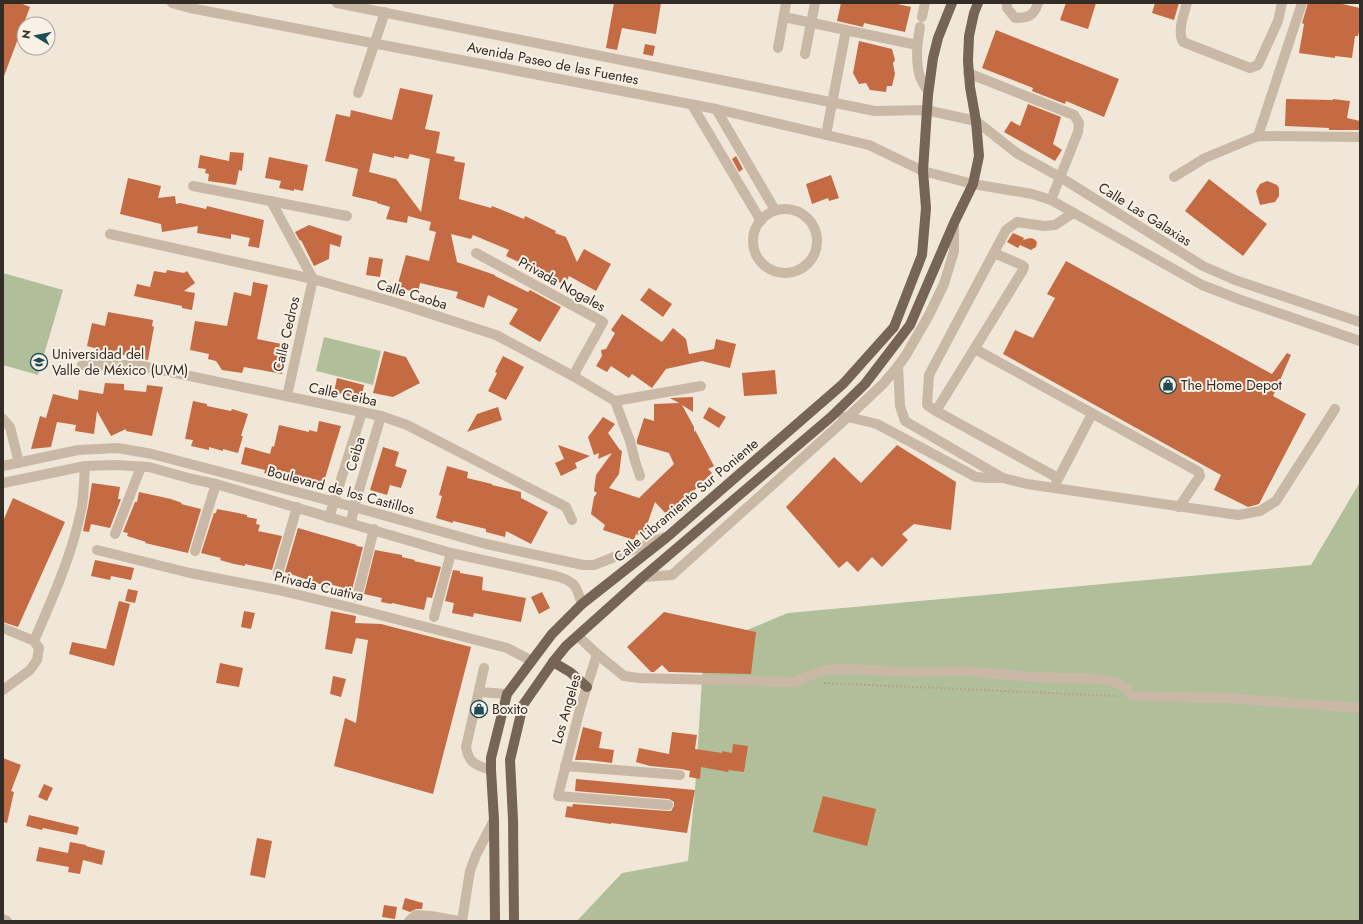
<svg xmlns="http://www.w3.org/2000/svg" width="1363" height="924" viewBox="0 0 1363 924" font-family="Jost,sans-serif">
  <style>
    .green { fill: #b0bf99 }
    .building { fill: #c46b43; fill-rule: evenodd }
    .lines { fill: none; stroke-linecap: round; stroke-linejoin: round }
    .path { stroke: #b4a290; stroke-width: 2; stroke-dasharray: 2 2; stroke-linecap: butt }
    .minor { stroke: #c8b8a5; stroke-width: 10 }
    .major { stroke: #766457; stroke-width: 10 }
    .labels { text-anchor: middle; stroke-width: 4; stroke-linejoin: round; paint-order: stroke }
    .street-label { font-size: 14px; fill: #342c26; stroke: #f9f1e5 }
    .poi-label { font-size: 14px; fill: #342c26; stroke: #f9f1e5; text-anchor: start }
  </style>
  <rect width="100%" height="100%" fill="#f1e7d9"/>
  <g class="green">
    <path d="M3 273 63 290 38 375 3 365Z"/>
    <path d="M324 337 381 351 373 385 316 371Z"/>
    <path d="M1360 482V921H577L622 873 688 861 695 790 704 648 788 613 1311 565Z"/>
  </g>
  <g class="building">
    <path d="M3 3H20L30 7 4 76Z"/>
    <path d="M614 3H661L656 34 622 28 617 50 606 48Z"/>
    <path d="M841 3H893L911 7 905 32 864 23 863 27 837 21Z"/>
    <path d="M1066 3H1096L1088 29 1060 20Z"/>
    <path d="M1155 3H1179L1174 20 1152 13Z"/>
    <path d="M1308 3H1338L1360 8V27L1358 36H1355L1352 58 1335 56V58L1299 53 1304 24 1302 23Z"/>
    <path d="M996 30 1119 79 1104 117 1066 101 1065 104 1032 91 1033 88 982 68Z"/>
    <path d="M859 41 892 49 895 60 893 63 895 74 892 86H887L886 92 870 90 866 83 859 84 853 73Z"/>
    <path d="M645 44 655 46 653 56 643 54Z"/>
    <path d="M400 88 433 95 425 129 440 132 436 153 455 157 454 161 465 163 459 199 491 208 492 206 524 219 525 216 556 231 555 233 566 237 577 262 584 249 611 264 596 291 569 276 565 285 548 277V276L506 256 509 250 473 235 471 239 451 234 457 262 495 275V276L528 292 530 290 561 307 540 342 509 324 518 309 488 295 484 308 456 298 458 292 420 283 418 293 397 287 406 255 429 261 436 232 429 230 431 222 408 216 407 223 386 219 390 207 377 203V202L352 196 358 169 325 161 336 114 350 117 351 110 392 120ZM373 153 394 158V156L408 159 410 154 430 159 421 212 396 179 369 172Z"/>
    <path d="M1286 99 1333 100V99L1350 101 1347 118 1360 121V130H1329V128L1285 126Z"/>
    <path d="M1028 104 1061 117 1053 144 1062 150 1055 161 1004 132 1011 121 1020 126Z"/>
    <path d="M230 152 244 153 242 171 239 170 236 185 208 181 209 174 205 173 206 169 198 168 200 155 229 161Z"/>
    <path d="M736 156 743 169 739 172 732 159Z"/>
    <path d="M269 157 308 165 303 191 294 189V191L279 188 281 181 265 178Z"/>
    <path d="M831 175 839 198 829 201 828 198 812 204 806 184Z"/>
    <path d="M128 178 161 186 158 198 175 196 176 204 180 203 206 209 207 206 264 220 259 248 248 246 250 238 231 234V239L197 233 198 226 162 232 161 224 120 214Z"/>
    <path d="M1209 179 1267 224 1243 256 1185 211Z"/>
    <path d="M1267 181 1270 182 1277 185 1279 188V196L1275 202 1260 205 1256 191 1260 184Z"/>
    <path d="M309 225 342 236 340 247 330 244 329 259 314 266 301 240 300 241 295 232Z"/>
    <path d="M1013 233 1024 238 1023 240 1030 238 1034 239 1037 242 1036 247 1031 250 1020 245 1018 248 1007 242Z"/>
    <path d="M369 257 383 259 380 277 366 275Z"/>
    <path d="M1066 261 1272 374 1287 353 1291 355 1273 396 1306 414 1259 504 1248 507 1214 490 1221 475 1003 354 1015 330 1033 338 1055 298 1047 294Z"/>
    <path d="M167 270 184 273 187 271 195 283 184 291 195 293 192 310 182 308V306L134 296 137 284 150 287 154 271 166 273Z"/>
    <path d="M253 282 268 285 257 339 287 345 282 374 244 367 242 373 222 370 216 361 208 359 209 354 190 350 195 321 227 326 234 292 251 296Z"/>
    <path d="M649 288 672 304 663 317 640 300Z"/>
    <path d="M108 312 153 320 152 326 154 327 148 360 118 354 117 357 97 353 98 349 87 346 92 323 105 326Z"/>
    <path d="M622 314 662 342 673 328 686 339 689 354 714 349 716 339 736 344 730 368 702 361 666 369 652 388 632 374 629 378 611 366 607 372 596 366 602 356 601 350 606 349 615 333 611 330Z"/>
    <path d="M384 351 406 357 420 383 393 397 373 393Z"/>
    <path d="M503 356 524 367 506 400 488 391 497 373 495 372Z"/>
    <path d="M775 370 777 394 744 396 742 373Z"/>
    <path d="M337 378 364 385 361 399 334 392Z"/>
    <path d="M105 383 124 384V390L146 392 147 385 163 387 152 436 126 431V429L111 436 97 411 94 434 75 431 76 425 57 422 51 447 31 449 40 416 46 418 53 394 78 400 79 390 103 394Z"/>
    <path d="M693 397V412L682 405 694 427V433L695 430 714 466 708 469 712 473 668 516 655 502 643 536 636 534 634 540 603 530 605 525 591 514 594 497 597 493 594 491 596 475 612 453 598 459 599 453 594 455 588 437 603 417 615 424 608 433 620 450 622 451 619 474 609 488 639 498 674 464 669 453 637 444V440L644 418 654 421V404L679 403 670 398Z"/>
    <path d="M193 401 207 404V406L231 411 232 409 248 414 241 436H243L238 453 223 449V451L209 447V450L191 446 193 440 185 439Z"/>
    <path d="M498 407 502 420 467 432 477 414Z"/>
    <path d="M709 407 726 417 719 428 703 418Z"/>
    <path d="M319 421 341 426 322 488 294 482 264 473 265 470 241 464 245 447 270 454 272 446 274 447 279 425 309 432V430L317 432Z"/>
    <path d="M558 445 590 456 575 463 577 468 561 476 555 463 564 459Z"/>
    <path d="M897 445 956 482 951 530 914 524 902 534 908 540 882 567 872 557 858 572 847 561 839 568 786 507 834 457 861 483Z"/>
    <path d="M383 447 399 452 395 466 407 470 401 488 390 485 387 495 370 490Z"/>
    <path d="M447 466 468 472 467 478 492 484V485L521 492V498L548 512 531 544 506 531 505 537 486 532V529L453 521V523L436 518 442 496 439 495Z"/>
    <path d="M92 483 120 487 118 499H121L110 528 91 524 89 532 83 531 88 507Z"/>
    <path d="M139 492 171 499 182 503 181 504 201 509 188 553 145 543 146 542 127 536 128 533 123 532 135 502H137Z"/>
    <path d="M13 498 65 522 18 627 3 622V521Z"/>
    <path d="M217 509 238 513 247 515V517L257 519 256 524 260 525 258 531 282 536 272 570 245 564V566L234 564 220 560 221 558 201 553 214 513H216Z"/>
    <path d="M298 528 357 545 356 546 363 547 352 590 329 584 328 587 285 572Z"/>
    <path d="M375 550 402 555V557L415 560 414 561 441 567 432 598 427 597 424 610 392 603 391 604 381 602 382 598 364 594Z"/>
    <path d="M95 560 134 568 131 580 111 576 110 580 91 576Z"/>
    <path d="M453 570 460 571V573L483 577 482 590 526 598 521 622 474 613 473 617 452 613 454 603 445 601Z"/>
    <path d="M128 589 138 591 135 603 125 601Z"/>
    <path d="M542 592 550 608 539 614 531 597Z"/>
    <path d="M119 601 130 604 114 666 69 654 72 642 106 649Z"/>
    <path d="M244 611 255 613 251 629 241 627Z"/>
    <path d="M331 611 356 616 355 623 381 624 471 647 433 794 334 766 345 718 356 723 368 640 356 638 352 654 325 649Z"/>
    <path d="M664 612 756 632 751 674 669 672 662 665 654 672H651L627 647Z"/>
    <path d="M220 663 243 668 239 687 216 683Z"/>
    <path d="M333 676 346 679 341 697 330 694Z"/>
    <path d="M583 727 602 732 599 748 614 750 612 763 587 760H575Z"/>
    <path d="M672 732 697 735 695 749 722 753V751L732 753 733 744 748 746 744 772 729 770 728 772 701 767 700 779 689 777 690 771 681 769 650 766 636 762 639 748 669 754Z"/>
    <path d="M3 758 21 765 11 791 14 792 7 823 3 822Z"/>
    <path d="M576 779 695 790 687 833 611 823V824L565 817 567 806 572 807 573 804 667 811H671L674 806V802L669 799 575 791Z"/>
    <path d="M44 784 53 788 47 801 38 797Z"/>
    <path d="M823 796 876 809 867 846 813 832Z"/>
    <path d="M29 815 79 827 77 835 43 828 42 830 26 826Z"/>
    <path d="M257 838 272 841 265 878 250 875Z"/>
    <path d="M70 842 86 845V846L105 851 102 865 83 860 80 874 68 872 69 867 36 861 39 847 68 853Z"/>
    <path d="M405 898 423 903 422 909H416L410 912 402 909Z"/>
    <path d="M384 905 397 907 395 919 382 917Z"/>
  </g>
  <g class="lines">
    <path class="path" d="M824 683 1117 696"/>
    <g class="minor">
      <path d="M172 3 190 8 716 109 869 145 923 171 973 184 1032 194 1051 200 1202 285 1241 300 1360 341"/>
      <path d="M337 3 875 111 926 110 976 121 1018 154 1060 177 1203 266 1235 280 1360 322"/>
      <path d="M1007 3V8L1015 18C1028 18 1034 16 1038 3"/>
      <path d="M1187 3C1184 14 1177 31 1183 42L1250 68 1258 65 1278 21 1282 3"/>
      <path d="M784 17 917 45"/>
      <path d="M922 17 925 3"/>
      <path d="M920 27C917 43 915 61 920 77 922 82 925 87 928 91"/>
      <path d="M778 48 786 3"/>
      <path d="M805 54 815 3"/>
      <path d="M968 73 1074 115 1079 123 1078 132 1051 200"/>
      <path d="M358 93 385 12"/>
      <path d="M692 105 761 221"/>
      <path d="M716 109 775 210"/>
      <path d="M826 135 846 30"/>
      <path d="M1258 136 1302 3"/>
      <path d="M1174 177 1205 158 1258 136 1360 137"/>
      <path d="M193 186 347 216"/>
      <path d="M271 201 313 279 287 396"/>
      <circle cx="785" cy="241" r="32"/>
      <path d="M110 234 313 279 397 303 496 335 573 376 615 401 630 441 635 461 640 476"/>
      <path d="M476 253 603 322 573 376"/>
      <path d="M975 349 1199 472 1200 476 1179 507"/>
      <path d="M82 365H137L381 416 407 425 566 507 572 520"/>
      <path d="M898 366 900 406 905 421 1003 478 1027 484 1238 515 1260 511 1276 501 1335 409"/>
      <path d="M615 401 701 386"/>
      <path d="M936 411 1023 270 1024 267 1022 265 994 253"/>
      <path d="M843 417H848L883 384 898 366 906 355 929 315 944 284 954 251V224"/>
      <path d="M3 419 10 427 19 463"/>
      <path d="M3 466 78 450 118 448 152 454 354 507 486 544 583 565H594L665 537"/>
      <path d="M1058 478 936 411 927 405 929 375 1006 230 1017 222 1044 226 1055 225 1073 213"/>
      <path d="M3 483 85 466 115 465 149 467 192 479 216 484 451 553 556 576C576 582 576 586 582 604"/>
      <path d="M1056 483 1092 414"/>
      <path d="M329 518 362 412"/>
      <path d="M351 523 354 507 381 416"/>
      <path d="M115 534 141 467"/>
      <path d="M97 550 190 573 278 590 349 607 507 648 532 661"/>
      <path d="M195 551 216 484"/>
      <path d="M278 573 297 507"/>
      <path d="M643 577 672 575 848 417 877 424 976 477 988 478H1003"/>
      <path d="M357 597 374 529"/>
      <path d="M434 617 451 553"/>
      <path d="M3 628 34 641 39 648 37 660 30 670 3 690"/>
      <path d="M578 636 597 654 624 676 639 678 793 682 826 670 844 669 917 672 964 671 1033 677 1102 679 1117 683 1127 688 1132 696 1227 698 1360 708"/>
      <path d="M34 641C53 597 73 553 82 506 84 493 84 479 85 466"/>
      <path d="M597 654 580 709 558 796 668 805"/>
      <path d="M484 668 466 747C469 764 476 765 491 770"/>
      <path d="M479 692 507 694"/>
      <path d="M565 766 680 775"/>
      <path d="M3 919 7 921"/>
      <path d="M409 921 416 915 431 916 459 921"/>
      <path d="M462 921 470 871 476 855 494 820"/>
    </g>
    <g class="major">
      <path d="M553 662 570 672 587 687"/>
      <path d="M495 921 494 820 491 770V758L507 694 552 634 582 604 667 537 843 384 894 327 922 255 926 208 923 171 928 95 933 58 938 38 952 3"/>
      <path d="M514 921 513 819 510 760 523 705 553 662 566 646 643 577 831 417 865 384 910 325 954 223 973 184 979 156 976 121 970 87 968 61 969 36 974 13 978 3"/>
    </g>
  </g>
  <defs>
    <g id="school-ring" transform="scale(0.9)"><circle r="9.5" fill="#f9f1e5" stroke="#1d4e55" stroke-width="1.5"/><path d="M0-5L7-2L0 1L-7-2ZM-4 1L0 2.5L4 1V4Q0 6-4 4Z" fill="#1d4e55"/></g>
    <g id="shop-ring" transform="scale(0.9)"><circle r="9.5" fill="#f9f1e5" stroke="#1d4e55" stroke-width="1.5"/><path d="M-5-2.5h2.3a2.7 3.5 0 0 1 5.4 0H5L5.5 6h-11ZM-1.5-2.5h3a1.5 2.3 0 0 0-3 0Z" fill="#1d4e55"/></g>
  </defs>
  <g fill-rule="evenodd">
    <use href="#school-ring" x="39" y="362"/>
    <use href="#shop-ring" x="1168" y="385"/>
    <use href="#shop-ring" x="479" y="709"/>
  </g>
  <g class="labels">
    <g class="street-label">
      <text transform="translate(553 63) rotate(11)" y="5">Avenida Paseo de las Fuentes</text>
      <text transform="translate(1145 214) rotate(32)" y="5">Calle Las Galaxias</text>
      <text transform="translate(562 284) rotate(29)" y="5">Privada Nogales</text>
      <text transform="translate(412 294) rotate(17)" y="5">Calle Caoba</text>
      <text transform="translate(286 334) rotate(-77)" y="5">Calle Cedros</text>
      <text transform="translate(343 394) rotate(12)" y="5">Calle Ceiba</text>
      <text transform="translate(355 454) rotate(-73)" y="5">Ceiba</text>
      <text transform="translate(341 490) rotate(15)" y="5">Boulevard de los Castillos</text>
      <text transform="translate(686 500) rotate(-40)" y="5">Calle Libramiento Sur Poniente</text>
      <text transform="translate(319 586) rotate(13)" y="5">Privada Cuativa</text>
      <text transform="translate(566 709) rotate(-74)" y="5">Los Angeles</text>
    </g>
    <g class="poi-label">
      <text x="52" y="359">Universidad del<tspan x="52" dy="16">Valle de México (UVM)</tspan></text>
      <text x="1181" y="390">The Home Depot</text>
      <text x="492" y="714">Boxito</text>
    </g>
  </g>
  <rect width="1363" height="924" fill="none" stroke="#342c26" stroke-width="8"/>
  <g transform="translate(36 36) rotate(280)"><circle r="19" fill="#f9f1e5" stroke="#aaa299"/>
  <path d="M0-3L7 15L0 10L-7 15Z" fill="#1d4e55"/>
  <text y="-6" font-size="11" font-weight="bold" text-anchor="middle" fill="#342c26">N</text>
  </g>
</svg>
